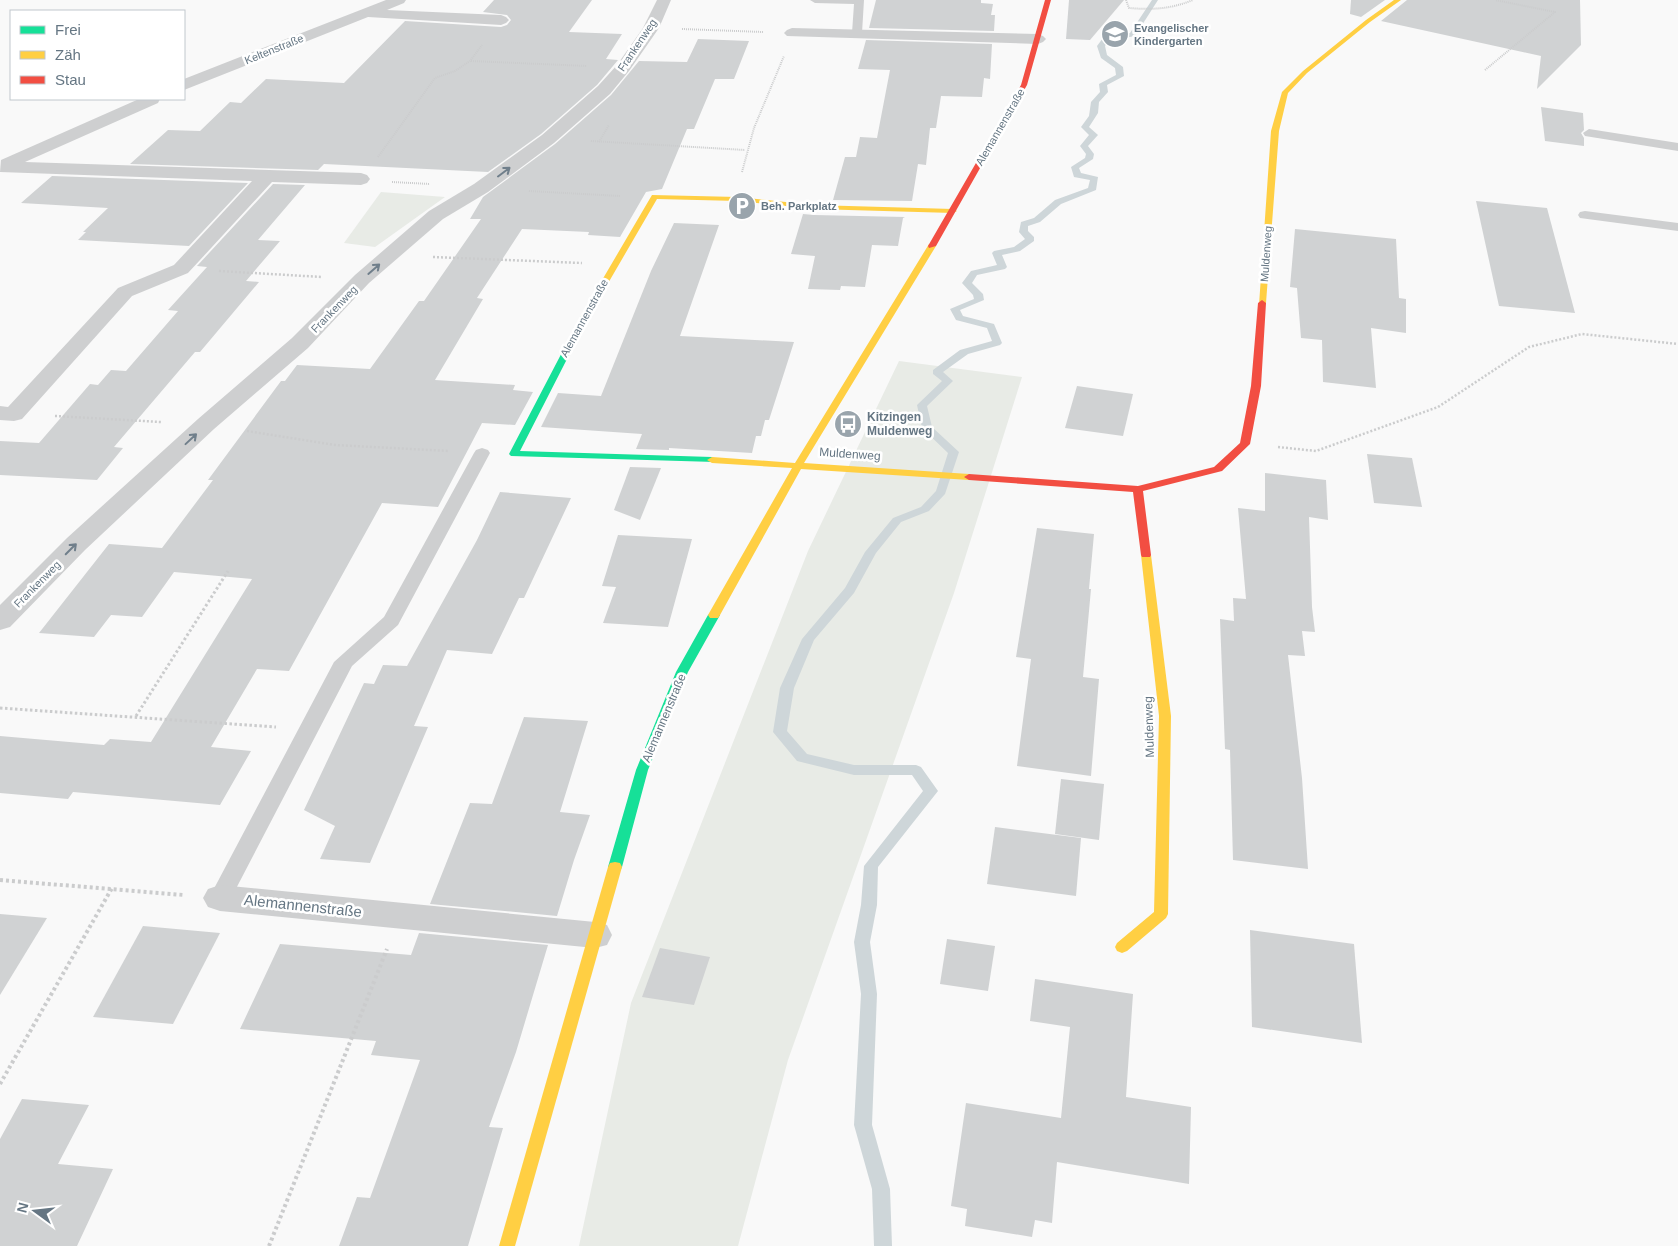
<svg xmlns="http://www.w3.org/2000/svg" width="1678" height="1246" viewBox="0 0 1678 1246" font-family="Arial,sans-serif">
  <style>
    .green { fill: #e8ebe6 }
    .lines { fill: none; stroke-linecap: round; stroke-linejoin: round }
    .stream { fill: #ced6d9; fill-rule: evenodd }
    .building { fill: #d0d2d3 }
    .path-far3 { stroke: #cbcccd; stroke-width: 2; stroke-dasharray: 1 1; stroke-linecap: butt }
    .path-far2 { stroke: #cbcccd; stroke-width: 2.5; stroke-dasharray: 2 2; stroke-linecap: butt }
    .path-far1 { stroke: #cbcccd; stroke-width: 3; stroke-dasharray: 2.5 2.5; stroke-linecap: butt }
    .path { stroke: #cbcccd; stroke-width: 4; stroke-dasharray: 3 3; stroke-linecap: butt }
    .lane { fill: #cecfd0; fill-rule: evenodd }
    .street { fill: #cecfd0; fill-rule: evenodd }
    .fast { fill: #16e098; fill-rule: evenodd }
    .slow { fill: #ffcf43; fill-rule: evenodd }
    .jam { fill: #f24e42; fill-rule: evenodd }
    .oneway { stroke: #707f8b }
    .labels { text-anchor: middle; stroke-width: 5; stroke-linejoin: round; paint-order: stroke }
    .far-poi-label { font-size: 11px; font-weight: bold; fill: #657683; stroke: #fff; text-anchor: start }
    .far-street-label { font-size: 11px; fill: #657683; stroke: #fff }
    .poi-label { font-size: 12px; font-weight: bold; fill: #657683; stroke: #fff; text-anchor: start }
    .street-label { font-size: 12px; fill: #657683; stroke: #fff }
    .near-street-label { font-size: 15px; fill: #657683; stroke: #fff }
  </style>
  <rect width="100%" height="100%" fill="#f9f9f9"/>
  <g class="green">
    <path d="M381 192 445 197 375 247 344 243Z"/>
    <path d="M899 361 1022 377 954 593 788 1060 738 1246H579L631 1003 808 551Z"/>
  </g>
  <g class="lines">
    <path class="stream" d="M1152 0H1158L1135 36 1108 41 1105 46 1107 55 1123 67 1124 76 1107 85 1108 92 1099 102 1098 113 1089 127 1098 135 1088 146 1094 154 1093 159 1079 168 1081 173 1098 177 1096 190 1061 204 1040 222 1028 226V231L1034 237V241L1020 251 1002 255 1007 267 1005 269 977 275 972 283 983 294 984 300 960 310 963 316 994 324 1002 343 1000 345 968 354 943 372 953 381 927 406 932 427 959 452 945 494 929 511 901 522 876 553 854 593 814 640 794 688 787 731 807 754 854 765H916L921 767 938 791 878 867 877 905 870 942 877 994 872 1125 890 1189 892 1246H874L872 1189 854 1125 861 994 854 942 861 905 864 866 923 791 912 775H854L797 761 773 732 780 688 802 639 845 588 865 552 893 518 921 507 936 491 948 453 922 428 917 405 942 381 933 374V370L960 350 992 341 987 328 956 320 950 309 974 299 973 295 962 283 971 271 997 265 992 253 994 251 1014 247 1025 239 1019 232 1021 222 1034 218 1055 200 1088 188 1090 180 1074 177 1071 167 1085 158 1086 154 1080 146 1089 135 1081 127 1089 116 1091 102 1100 92 1099 84 1116 75 1115 68 1101 58 1097 46 1103 38 1130 33Z"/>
  </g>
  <g class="building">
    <path d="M494 0H592L569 32 622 34 606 59 618 60 597 85 541 134 488 172 324 164 318 170 130 164 168 130 200 131 230 102 241 103 266 79 344 83 405 21 501 27 507 25 511 20 507 15 483 12Z"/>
    <path d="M876 0H981V3L993 4 991 15H995L994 31 869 28Z"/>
    <path d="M1069 0H1124L1090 40 1066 39Z"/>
    <path d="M1351 0H1385L1361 17 1350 14Z"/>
    <path d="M1407 0H1580L1581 45 1537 89 1541 56 1381 21Z"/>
    <path d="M698 39 749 41 734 79H715L694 129H687L662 189 646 192 620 237 588 235 589 232 522 229 477 298 483 299 435 380 515 385 513 390 533 392 515 425 482 423 438 507 382 503 289 671 257 669 211 747 251 751 220 805 73 792 68 799 0 793V736L104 745 110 739 151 742 252 579 174 572 142 617 111 615 94 637 39 633 109 544 162 548 213 480H208L281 381H285L297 365 370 369 419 301H424L481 219H470L483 197 555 144 611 95 639 61 687 62Z"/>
    <path d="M866 40 992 44 990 79 984 78 982 97 941 96 936 128H930L926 165 918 164 912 201 833 200 845 157H856L860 137 877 138 890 70 858 69Z"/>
    <path d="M1541 107 1583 113 1584 130 1581 133 1584 138V146L1545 141Z"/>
    <path d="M52 176 248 183 189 246 78 240 86 232H83L108 208 21 203Z"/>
    <path d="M273 184 305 185 258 240 280 241 246 281 259 282 200 352H195L114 447 123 448 97 480 0 475V441L39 443 90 384 98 385 111 370 126 371 178 311 168 310 207 267 197 266Z"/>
    <path d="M1476 201 1547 208 1575 313 1499 306Z"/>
    <path d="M803 214 814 215 905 217 903 218 898 246 872 245 865 287 841 286 840 290 808 289 815 256 791 254Z"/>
    <path d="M674 223 719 225 680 336 794 342 769 420H765L761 436H756L752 453 669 448V450L636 449 642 434 541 427 558 393 601 396 651 271Z"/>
    <path d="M1295 229 1396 239 1399 298 1406 299V333L1371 328 1376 388 1323 382 1322 340 1301 338 1297 288 1290 287Z"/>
    <path d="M1077 386 1133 394 1123 436 1065 428Z"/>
    <path d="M1367 454 1412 458 1422 507 1374 503Z"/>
    <path d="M630 467 661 468 640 520 614 510Z"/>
    <path d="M1265 473 1326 480 1328 520 1309 517 1312 607 1315 632 1302 631 1305 656 1288 655 1302 778 1308 869 1233 860 1230 750 1225 749 1220 619 1234 621 1233 598 1246 599 1238 508 1265 511Z"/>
    <path d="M500 492 571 498 524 598H519L492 654 447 650 414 726 428 727 370 863 320 859 335 826 304 810 364 683 374 684 383 665 407 666 477 540Z"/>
    <path d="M1037 528 1094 534 1089 589H1091L1083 677 1099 679 1091 776 1017 766 1031 659 1016 657Z"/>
    <path d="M618 535 692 539 668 627 603 623 616 587 602 586Z"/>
    <path d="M524 717 588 721 560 812 590 815 574 860 557 916 430 904 470 803 492 804Z"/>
    <path d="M1061 779 1104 784 1099 840 1055 834Z"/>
    <path d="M995 827 1081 838 1076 896 987 884Z"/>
    <path d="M0 914 47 918 0 995Z"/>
    <path d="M143 926 220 933 173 1024 93 1017Z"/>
    <path d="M1250 930 1354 944 1362 1043 1252 1027Z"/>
    <path d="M419 933 548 945 516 1052 489 1127 503 1128 468 1246H339L357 1197 370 1198 420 1060 371 1055 376 1041 240 1029 280 944 411 955Z"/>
    <path d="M947 939 995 946 988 991 940 984Z"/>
    <path d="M660 948 710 957 694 1005 642 997Z"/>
    <path d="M1035 979 1133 994 1126 1097 1191 1107 1189 1184 1057 1162 1052 1223 1035 1220 1032 1237 965 1226 967 1209 951 1206 966 1103 1061 1118 1070 1027 1030 1021Z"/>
    <path d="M22 1099 89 1105 58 1164 113 1169 77 1246H0V1139Z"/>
  </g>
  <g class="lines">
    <g class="path-far3">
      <path d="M1126 0 1129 8C1152 10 1171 9 1193 0"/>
      <path d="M682 29 763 32"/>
      <path d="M471 61 587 66"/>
      <path d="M1485 70 1555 12 1495 0"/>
      <path d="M591 141 745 150"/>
      <path d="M599 142 609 125"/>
      <path d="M378 157 435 78 455 71 470 61 482 45"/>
      <path d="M742 172 754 128 784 56"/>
      <path d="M392 182 430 184"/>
      <path d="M529 191 620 196"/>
    </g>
    <g class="path-far2">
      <path d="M433 257 582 263"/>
      <path d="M219 271 322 277"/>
      <path d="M55 416 161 422"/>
      <path d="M247 431 335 445 449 451"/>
      <path d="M1278 447 1316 451 1438 407 1529 347 1582 334 1678 344"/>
    </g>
    <g class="path-far1">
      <path d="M0 708 276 727"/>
      <path d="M136 716 228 571"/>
    </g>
    <g class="path">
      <path d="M0 880 184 895"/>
      <path d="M0 1084 112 888"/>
      <path d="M269 1246 387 949"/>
    </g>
    <g class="lane">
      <path d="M810 0H864L862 33 857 36 852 33 854 4 815 3Z"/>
      <path d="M1589 129 1678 143V151L1585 136 1583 133Z"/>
      <path d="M1585 211 1678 223V231L1580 218 1578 215 1580 212Z"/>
      <path d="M482 448 488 450 490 453 398 625 352 666 228 904 220 907 212 904 209 898 334 662 384 617 474 453 476 450Z"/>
    </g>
    <g class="street">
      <path d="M386 0H406L404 3 387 10 501 15 506 17 509 20 506 23 501 25 368 17 184 90V79Z"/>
      <path d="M657 0H671L659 28 629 71 610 94 554 143 488 192 443 219 369 283 308 348 214 429 85 550 10 627 0 630V605L67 538 198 419 292 338 355 275 429 211 474 184 542 135 598 86 617 65 643 28Z"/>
      <path d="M792 28 1038 34 1043 36 1046 39 1043 42 1038 44 787 36 784 33 787 30Z"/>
      <path d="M139 99H160L158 103 25 162 361 173 367 175 370 179 367 183 361 185 272 182 188 273 132 296 22 419 14 421 0 420V406L8 407 118 288 174 265 252 181 0 172 1 160Z"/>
      <path d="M220 885 595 922 607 925 612 935 607 945 595 948 220 911 208 907 203 898 208 889Z"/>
    </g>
    <g class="fast">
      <path d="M585 313 589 316 520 451 712 457 717 460 715 462 511 456 509 454 581 316Z"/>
      <path d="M714 611 720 615 688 672 648 770 622 867 620 871 615 872 610 871 608 867 636 770 676 672 708 615Z"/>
    </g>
    <g class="slow">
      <path d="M1394 0H1401L1370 22 1307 73 1288 93 1279 131 1266 303 1265 305H1259L1271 131 1282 92 1303 71 1366 20Z"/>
      <path d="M652 195 738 197 814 205 953 209 957 211 953 213 814 209 738 201 657 199 589 316 588 318H582L581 316Z"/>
      <path d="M929 244 936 246 804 463 969 474 974 477 969 480 801 469 720 615 718 618H710L708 615 792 468 712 463 707 460 712 457 795 463Z"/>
      <path d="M1146 552 1151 555 1171 716 1168 914 1166 918 1127 951 1122 953 1117 951 1115 947 1117 943 1154 912 1159 716 1141 555Z"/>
      <path d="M615 862 620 863 622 867 515 1246H499L608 867 610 863Z"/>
    </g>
    <g class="jam">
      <path d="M1045 0H1051L1027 85 936 246 929 248 928 246 1021 85Z"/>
      <path d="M1262 300 1266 303 1261 386 1250 444 1222 471 1143 491 1151 555 1150 557H1142L1141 555 1133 492 969 480 964 477 969 474 1138 486 1214 467 1240 443 1251 386 1258 303Z"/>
    </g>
  </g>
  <defs><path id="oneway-shaft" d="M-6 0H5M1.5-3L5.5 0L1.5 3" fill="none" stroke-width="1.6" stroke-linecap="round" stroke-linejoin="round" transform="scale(1.25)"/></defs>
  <g class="oneway">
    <use href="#oneway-shaft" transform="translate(504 172) rotate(-37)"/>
    <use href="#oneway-shaft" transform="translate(374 269) rotate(-41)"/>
    <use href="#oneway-shaft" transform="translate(191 439) rotate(-43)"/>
    <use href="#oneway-shaft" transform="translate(71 549) rotate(-45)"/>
  </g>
  <defs>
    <g id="school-disc" transform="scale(1.4375)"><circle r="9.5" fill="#99a4ac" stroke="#fff"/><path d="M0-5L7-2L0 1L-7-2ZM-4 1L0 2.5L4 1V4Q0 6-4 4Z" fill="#fff"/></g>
    <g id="parking-disc" transform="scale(1.4375)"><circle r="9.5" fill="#99a4ac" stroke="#fff"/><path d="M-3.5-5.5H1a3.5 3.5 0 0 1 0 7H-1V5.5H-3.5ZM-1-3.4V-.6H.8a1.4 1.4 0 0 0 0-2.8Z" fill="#fff"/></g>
    <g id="bus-disc" transform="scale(1.4375)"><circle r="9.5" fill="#99a4ac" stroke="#fff"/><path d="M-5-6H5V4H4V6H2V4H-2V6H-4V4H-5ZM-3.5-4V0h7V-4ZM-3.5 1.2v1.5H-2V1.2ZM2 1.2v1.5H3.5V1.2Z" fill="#fff"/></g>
  </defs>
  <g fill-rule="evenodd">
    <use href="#school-disc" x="1115" y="34"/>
    <use href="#parking-disc" x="742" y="206"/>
    <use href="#bus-disc" x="848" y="424"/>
  </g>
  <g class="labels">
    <g class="far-poi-label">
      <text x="1134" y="32">Evangelischer<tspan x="1134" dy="13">Kindergarten</tspan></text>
      <text x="761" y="210">Beh. Parkplatz</text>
    </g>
    <g class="far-street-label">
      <text transform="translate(637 45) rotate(-56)" y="4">Frankenweg</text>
      <text transform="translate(274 49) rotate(-22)" y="4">Keltenstraße</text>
      <text transform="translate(1000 127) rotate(-60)" y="4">Alemannenstraße</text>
      <text transform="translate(1266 254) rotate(-86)" y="4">Muldenweg</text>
      <text transform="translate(334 309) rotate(-46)" y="4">Frankenweg</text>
      <text transform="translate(584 318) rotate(-61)" y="4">Alemannenstraße</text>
      <text transform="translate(37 584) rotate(-45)" y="4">Frankenweg</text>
    </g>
    <g class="poi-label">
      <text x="867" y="421">Kitzingen<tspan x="867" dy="14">Muldenweg</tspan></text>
    </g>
    <g class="street-label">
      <text transform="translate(850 454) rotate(4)" y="4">Muldenweg</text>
      <text transform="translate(664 718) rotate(-67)" y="4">Alemannenstraße</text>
      <text transform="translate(1149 727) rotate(-92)" y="4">Muldenweg</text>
    </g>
    <g class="near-street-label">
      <text transform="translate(303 906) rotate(6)" y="5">Alemannenstraße</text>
    </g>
  </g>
  <rect x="10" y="10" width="175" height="90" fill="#ffffff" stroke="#c1c8cd"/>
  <rect x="20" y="26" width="25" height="8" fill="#16e098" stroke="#c1c8cd"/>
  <text x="55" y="35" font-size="15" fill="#657683">Frei</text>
  <rect x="20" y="51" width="25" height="8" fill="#ffcf43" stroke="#c1c8cd"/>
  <text x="55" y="60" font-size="15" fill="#657683">Zäh</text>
  <rect x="20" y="76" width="25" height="8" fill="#f24e42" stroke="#c1c8cd"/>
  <text x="55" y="85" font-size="15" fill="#657683">Stau</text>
  <g transform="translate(35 1211) rotate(285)" stroke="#ffffff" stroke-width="4" paint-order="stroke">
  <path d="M0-4L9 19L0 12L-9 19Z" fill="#657683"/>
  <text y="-8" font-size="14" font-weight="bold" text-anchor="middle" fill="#657683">N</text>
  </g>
</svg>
